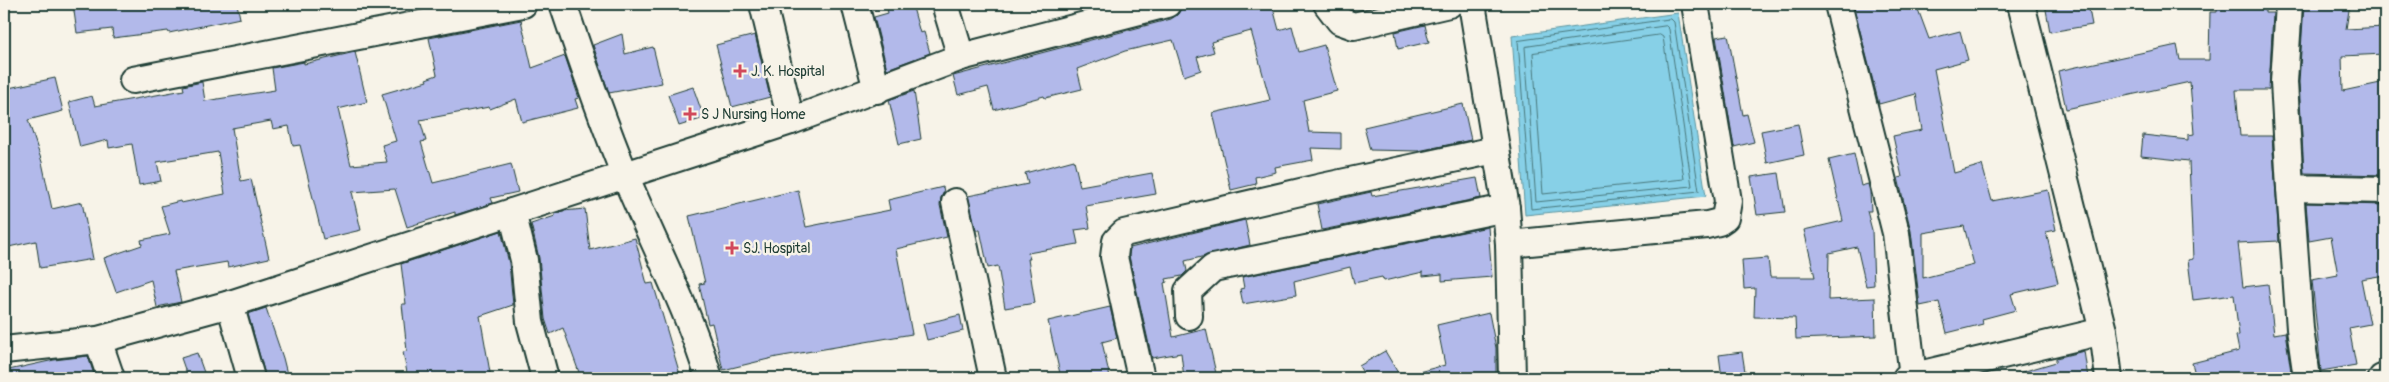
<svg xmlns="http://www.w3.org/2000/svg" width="2389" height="382" viewBox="0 0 2389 382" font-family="Pangolin,sans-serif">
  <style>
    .water { fill: #87d0e7; stroke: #5d959f }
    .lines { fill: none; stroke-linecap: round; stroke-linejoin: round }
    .shore { stroke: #49787c; stroke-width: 1 }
    .building { fill: #b2b9ea; stroke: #1f3d34; fill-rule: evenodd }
    .minor-casing { stroke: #1f3d34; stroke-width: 30 }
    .minor { stroke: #f7f3e8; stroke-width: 26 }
    .poi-dot { fill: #d1495b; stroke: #f7f3e8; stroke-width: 2 }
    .labels { text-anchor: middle; stroke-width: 5; stroke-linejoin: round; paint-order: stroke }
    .poi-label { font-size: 14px; fill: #1f3d34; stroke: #f7f3e8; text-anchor: start }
  </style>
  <rect width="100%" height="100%" fill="#f7f3e8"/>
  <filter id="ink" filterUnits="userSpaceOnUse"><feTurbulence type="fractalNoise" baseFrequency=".02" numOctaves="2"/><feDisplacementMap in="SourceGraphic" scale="10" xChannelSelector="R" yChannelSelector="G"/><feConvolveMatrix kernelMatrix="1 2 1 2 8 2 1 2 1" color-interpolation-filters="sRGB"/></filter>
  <g filter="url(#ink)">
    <path class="water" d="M1678 13 1706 196 1525 215 1512 36Z"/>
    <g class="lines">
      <g class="shore">
        <path d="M1671 19 1674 22 1699 191 1531 209 1518 41Z"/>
        <path d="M1666 26 1669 29 1692 186 1536 202 1525 47Z"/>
        <path d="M1660 35 1663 37 1684 179 1543 194 1533 53Z"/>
      </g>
    </g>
    <g class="building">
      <path d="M73 4H237L240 18 169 33 168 31 113 38 112 29 77 33Z"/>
      <path d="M886 4H912L920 33 924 32 930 53 887 69 874 17 888 13Z"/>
      <path d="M1196 4H1206L1208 9 1228 4H1272L1279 30 1292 26 1299 52 1324 45 1337 91 1303 100 1309 132 1341 133V149L1311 148 1313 160 1275 167 1276 172 1255 177 1256 184 1231 190 1213 113 1270 100 1251 31 1211 42 1214 52 1197 57 1201 70 1184 76 1173 40 1125 51 1077 69 1082 89 1045 98 1044 96 994 110 988 87 958 95 953 76 1171 19 1178 14 1182 7Z"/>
      <path d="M1853 4H1916L1929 39 1960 31 1968 60 1934 69 1954 173 1982 165 1992 201 2048 190 2056 230 2046 232 2058 283 2011 294 2016 310 1982 319 1983 324 1947 333 1939 302 1920 306 1911 231 1898 178 1902 177 1893 136 1922 130 1916 94 1879 104ZM1964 226 1974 265 1923 278V233Z"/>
      <path d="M2045 4H2088L2092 25 2050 32Z"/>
      <path d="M2217 4H2265V13H2273L2269 90H2236L2240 136H2272L2279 241 2238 243 2243 287 2268 284 2274 334 2285 332 2292 378H2196L2192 363 2239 351 2236 336 2239 335 2234 295 2193 300 2188 260 2193 259 2189 161 2141 156 2143 135 2188 140V135L2194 134 2190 82 2066 109 2058 71 2177 45 2180 60H2209L2210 12H2217Z"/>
      <path d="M2304 4H2350L2346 29 2385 27V54L2342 56 2343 91 2385 82V175L2304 173 2299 82Z"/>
      <path d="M521 20 532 68 565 56 579 98 575 99 578 108 522 122 516 99 490 109 489 107 420 120 426 141 421 142 433 183 511 164 518 192 491 198 493 203 455 215V212L407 227 395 189 352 192 361 230 323 239 300 145 293 146 289 126 273 129 271 121 232 128 241 181 251 179 269 258 228 267 227 262 174 271 181 302 157 307 151 280 116 292 104 258 142 245 141 240 170 234 161 206 180 201 181 203 225 194 218 152 157 162 161 181 139 185 132 144 109 148 108 140 80 147 69 102 92 96 95 106 184 90 183 86 202 82 205 101 275 90 272 68 304 62V64L355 52 367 102 338 109 351 165 387 162 382 145 396 141 382 94 427 81 426 79 437 75 429 38Z"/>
      <path d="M1425 25 1429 42 1398 49 1395 32Z"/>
      <path d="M622 34 625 54 653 47 662 83 609 93 593 45Z"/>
      <path d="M755 35 770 97 732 107 716 45Z"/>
      <path d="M1728 35 1743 115 1747 114 1754 142 1734 147 1716 37Z"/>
      <path d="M55 78 63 111 28 120 42 162 52 209 82 202 93 259 40 268 36 241 4 248V89Z"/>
      <path d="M693 87 704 118 679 126 668 95Z"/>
      <path d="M914 91 921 139 899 144 889 100Z"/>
      <path d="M1463 104 1471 140 1418 151 1370 150 1364 127Z"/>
      <path d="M1798 124 1804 155 1767 163 1761 131Z"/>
      <path d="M1854 154 1861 186 1868 184 1870 192 1871 211H1867L1872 230 1874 285 1866 286 1857 247 1829 253 1828 300 1875 298 1876 336 1796 339 1795 318 1754 317 1755 288 1744 289 1742 260 1768 258 1770 277H1815L1804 230 1843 221 1829 160Z"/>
      <path d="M1074 160 1080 186 1152 173 1156 194 1086 206 1090 228 1075 230 1078 244 1028 253 1030 259H1028L1035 303 1005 308 998 266 988 268 980 230H976L968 196 1028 184 1025 173Z"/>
      <path d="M1779 173 1785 212 1757 215 1751 177Z"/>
      <path d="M1477 178 1481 198 1322 230 1317 204 1371 192 1372 196Z"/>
      <path d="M943 187 944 192 941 198 940 205 947 237 896 249 912 334 777 357 723 370 712 323 708 324 699 284 705 283 689 216 798 190 806 227 890 210 888 200Z"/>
      <path d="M2306 203 2385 205V275L2361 279 2370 324 2349 328 2356 365 2321 371 2312 280 2338 275 2331 237 2309 241Z"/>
      <path d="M585 209 590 250 635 238 647 284 653 283 681 378H581L563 328 550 334 545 319 539 258 531 224 555 216V214L563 211Z"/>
      <path d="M1245 220 1250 245 1185 261 1187 271 1182 276 1166 279 1167 282 1164 283 1173 337 1206 329 1217 378H1184L1181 353 1152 358 1129 256 1130 248Z"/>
      <path d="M1488 227 1492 277 1442 281V274L1423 276V272L1384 281 1382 277 1354 283 1350 267 1294 281 1296 295 1243 304 1240 289 1244 288 1242 277Z"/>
      <path d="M501 231 509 263 513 305 480 316 491 378H408L403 352 407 351 402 304H406L401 264Z"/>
      <path d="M1110 307 1117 338 1102 342 1110 378H1061L1048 321Z"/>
      <path d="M266 308 283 358 288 378H266L248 314Z"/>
      <path d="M1489 313 1496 348V378H1415V373L1445 365 1437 325Z"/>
      <path d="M960 315 963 331 927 340 923 324Z"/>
      <path d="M1385 351 1401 378H1366L1359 366Z"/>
      <path d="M2084 351 2088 378H2016L2015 374 2056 362V358Z"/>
      <path d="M1742 352 1746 378H1722L1719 355Z"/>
      <path d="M197 353 206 378H188L181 358Z"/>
      <path d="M88 356 95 378H4V371L54 360Z"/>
    </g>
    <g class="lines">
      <g class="minor-casing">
        <g id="minor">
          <path d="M563 4C582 61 602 119 625 175 653 243 688 308 709 378"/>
          <path d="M763 4 791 121"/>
          <path d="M855 4 877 90"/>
          <path d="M945 4 961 57"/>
          <path d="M1327 4 1340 21 1354 26 1449 4"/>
          <path d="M1472 4 1506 208 1509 244 1512 378"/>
          <path d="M1838 4 1896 233 1913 377"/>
          <path d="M2021 4 2103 331 2109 378"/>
          <path d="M2289 4 2284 82 2290 188 2385 190"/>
          <path d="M133 80 523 4"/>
          <path d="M2290 188 2300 329 2307 378"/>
          <path d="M955 202 993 378"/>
          <path d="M512 212 524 260 530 322 545 378"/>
          <path d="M1509 244 1707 225 1719 222 1725 218 1728 201 1695 4"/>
          <path d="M230 304 251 378"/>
          <path d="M1189 316 1188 291 1213 268 1506 208"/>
          <path d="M98 340 111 378"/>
          <path d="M4 350 98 340 230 304 791 121 961 57 1167 4"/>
          <path d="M1141 378 1114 257 1116 241 1124 233 1322 187 1495 150"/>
          <path d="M1906 378 2103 331"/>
          <path d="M2382 378 2385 377"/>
        </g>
      </g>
      <use href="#minor" class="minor"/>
    </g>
  </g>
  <g class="poi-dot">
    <path d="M737.5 63.5h5v5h5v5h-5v5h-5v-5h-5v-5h5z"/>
    <path d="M687.5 106.5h5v5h5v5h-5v5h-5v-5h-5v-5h5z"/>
    <path d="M729.5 240.5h5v5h5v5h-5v5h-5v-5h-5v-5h5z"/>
  </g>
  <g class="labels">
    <g class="poi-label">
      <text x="751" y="76">J. K. Hospital</text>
      <text x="701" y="119">S J Nursing Home</text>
      <text x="743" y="253">SJ. Hospital</text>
    </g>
  </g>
  <rect width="2389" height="382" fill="none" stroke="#f7f3e8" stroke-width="20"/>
  <rect x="10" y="10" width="2369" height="362" fill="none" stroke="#1f3d34" stroke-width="2" filter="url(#ink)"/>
</svg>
